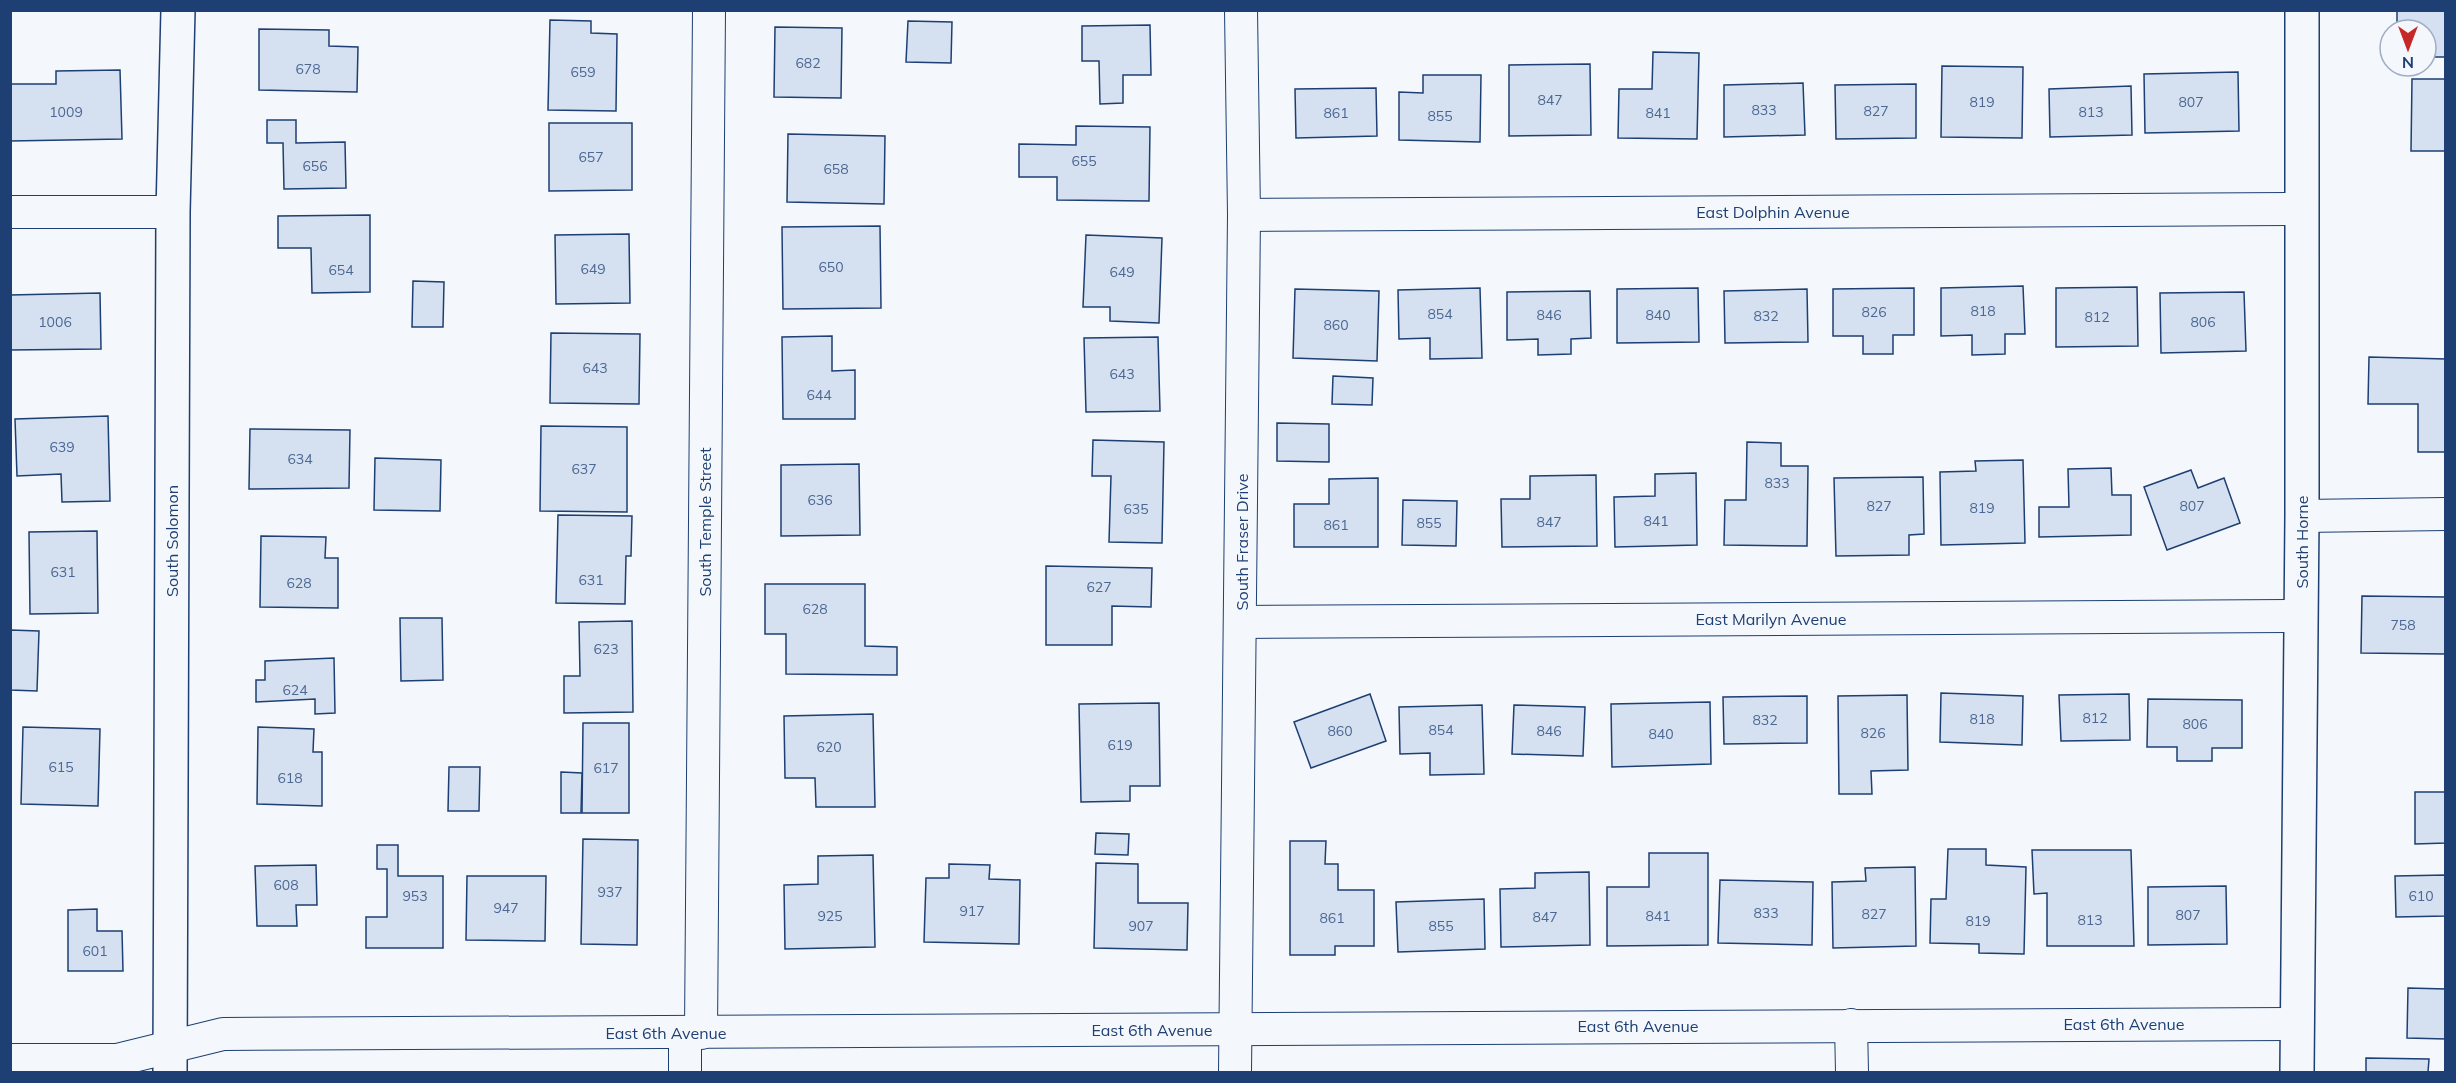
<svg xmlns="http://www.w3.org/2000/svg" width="2456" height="1083" viewBox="0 0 2456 1083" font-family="Mulish,sans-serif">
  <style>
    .building { fill: #d5e0f0; stroke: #1d3f73; stroke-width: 1.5 }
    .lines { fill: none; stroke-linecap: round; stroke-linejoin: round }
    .minor-casing { stroke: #1d3f73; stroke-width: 34 }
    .tertiary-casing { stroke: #1d3f73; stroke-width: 36 }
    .minor { stroke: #f4f7fb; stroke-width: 32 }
    .tertiary { stroke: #f4f7fb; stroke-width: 33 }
    .labels { text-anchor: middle; stroke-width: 4.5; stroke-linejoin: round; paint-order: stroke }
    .number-label { font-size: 14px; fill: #4b6792 }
    .street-label { font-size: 16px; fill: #1d3f73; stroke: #f4f7fb }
  </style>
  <rect width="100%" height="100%" fill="#f4f7fb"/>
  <g class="building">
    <path d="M2397 10H2446V57H2426V30H2397Z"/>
    <path d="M550 20 591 21V33L617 34 616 111 548 110Z"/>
    <path d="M908 21 952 22 951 63 906 62Z"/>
    <path d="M1150 25 1151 75H1123V103L1100 104 1099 61H1082V26Z"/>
    <path d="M775 27 842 28 841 98 774 97Z"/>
    <path d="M259 29 329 30V46L358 47 357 92 259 90Z"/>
    <path d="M1653 52 1699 53 1697 139 1618 138 1619 89H1652Z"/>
    <path d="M1590 64 1591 135 1509 136V65Z"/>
    <path d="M1942 66 2023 67 2022 138 1941 137Z"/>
    <path d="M120 70 122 139 10 141V84H56V71Z"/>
    <path d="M2238 72 2239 131 2145 133 2144 74Z"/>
    <path d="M1423 75H1481L1480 142 1399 140V92L1423 93Z"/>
    <path d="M2412 79H2446V151H2411Z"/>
    <path d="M1803 83 1805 135 1724 137V85Z"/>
    <path d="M1916 84V138L1836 139 1835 85Z"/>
    <path d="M2131 86 2132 135 2050 137 2049 89Z"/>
    <path d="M1376 88 1377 136 1296 138 1295 89Z"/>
    <path d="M267 120H296V143L345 142 346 188 284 189 283 143H267Z"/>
    <path d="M549 123H632V190L549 191Z"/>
    <path d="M1076 126 1150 127 1149 201 1057 200V177H1019V144L1076 145Z"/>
    <path d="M788 134 885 136 884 204 787 202Z"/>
    <path d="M370 215V292L312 293 311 248H278V216Z"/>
    <path d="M880 226 881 308 783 309 782 227Z"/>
    <path d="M629 234 630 303 556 304 555 235Z"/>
    <path d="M1086 235 1162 238 1159 323 1110 321V307H1083Z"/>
    <path d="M413 281 444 282 443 327H412Z"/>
    <path d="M2023 286 2025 334H2005V354L1972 355V335L1941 336V288Z"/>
    <path d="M2137 287 2138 346 2056 347V288Z"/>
    <path d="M1480 288 1482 358 1430 359V338L1399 339 1398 290Z"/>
    <path d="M1698 288 1699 342 1617 343V289Z"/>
    <path d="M1914 288V335H1893V354H1863V336H1833V289Z"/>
    <path d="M1295 289 1379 291 1377 361 1293 358Z"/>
    <path d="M1807 289 1808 342 1725 343 1724 291Z"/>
    <path d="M1590 291 1591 338 1571 339V354L1538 355V339L1507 340V292Z"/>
    <path d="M2244 292 2246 351 2161 353 2160 293Z"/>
    <path d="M100 293 101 349 10 350V295Z"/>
    <path d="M551 333 640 334 639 404 550 403Z"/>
    <path d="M832 336V371L855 370V419H783L782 337Z"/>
    <path d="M1158 337 1160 411 1086 412 1084 338Z"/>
    <path d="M2369 357 2446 359V452H2418V404H2368Z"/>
    <path d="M1333 376 1373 378 1372 405 1332 404Z"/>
    <path d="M108 416 110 501 62 502 61 474 17 476 15 419Z"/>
    <path d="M1277 423 1329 424V462L1277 461Z"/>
    <path d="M541 426 627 427V512L540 511Z"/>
    <path d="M250 429 350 430 349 488 249 489Z"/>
    <path d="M1093 440 1164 442 1162 543 1109 542 1111 476H1092Z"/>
    <path d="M1747 442 1781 443V466H1808L1807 546 1724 545 1725 500H1746Z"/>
    <path d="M375 458 441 460 440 511 374 510Z"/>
    <path d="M2023 460 2025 543 1941 545 1940 472 1976 471 1975 461Z"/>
    <path d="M859 464 860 535 781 536V465Z"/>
    <path d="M2111 468 2112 495H2131V535L2039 537V507H2069L2068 469Z"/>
    <path d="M2191 470 2198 488 2224 478 2240 523 2167 550 2144 487Z"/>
    <path d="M1696 473 1697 545 1615 547 1614 497 1655 496V474Z"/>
    <path d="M1596 475 1597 546 1502 547 1501 499H1530V476Z"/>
    <path d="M1923 477 1924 534 1909 535V555L1836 556 1834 478Z"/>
    <path d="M1378 478V547H1294V504H1329V479Z"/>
    <path d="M1403 500 1457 501 1456 546 1402 545Z"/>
    <path d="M558 515 632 516 631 556H626L625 604 556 603Z"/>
    <path d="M97 531 98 613 30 614 29 532Z"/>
    <path d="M261 536 326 537 325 558H338V608L260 607Z"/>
    <path d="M1046 566 1152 568 1151 607 1112 606V645H1046Z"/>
    <path d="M765 584H865V646L897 647V675L786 674V634H765Z"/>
    <path d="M2362 596 2446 597V654L2361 653Z"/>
    <path d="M400 618H442L443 680 401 681Z"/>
    <path d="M632 621 633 712 564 713V676H580L579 622Z"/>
    <path d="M10 630 39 631 37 691 10 690Z"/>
    <path d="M334 658 335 713 315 714V699L256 702V680H265V661Z"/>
    <path d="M1941 693 2023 696 2022 745 1940 742Z"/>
    <path d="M1370 694 1386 741 1311 768 1294 722Z"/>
    <path d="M2129 694 2130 740 2061 741 2059 695Z"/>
    <path d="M1907 695 1908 770 1871 771 1872 794H1839L1838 696Z"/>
    <path d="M1807 696V743L1724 744 1723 697Z"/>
    <path d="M2148 699 2242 700V748H2212V761H2177V747H2147Z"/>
    <path d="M1710 702 1711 764 1612 767 1611 704Z"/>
    <path d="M1159 703 1160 786H1130V801L1081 802 1079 704Z"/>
    <path d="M1482 705 1484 774 1430 775V753L1400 754 1399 707Z"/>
    <path d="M1514 705 1585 707 1583 756 1512 754Z"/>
    <path d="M873 714 875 807H816L815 778H785L784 716Z"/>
    <path d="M583 723H629V813H582Z"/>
    <path d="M23 727 100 729 98 806 21 804Z"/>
    <path d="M258 727 314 729 313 752H322V806L257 804Z"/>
    <path d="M449 767H480L479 811H448Z"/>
    <path d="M561 772 582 773 581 813H561Z"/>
    <path d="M2415 792H2446V843L2415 844Z"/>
    <path d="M1096 833 1129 834 1128 855 1095 854Z"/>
    <path d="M583 839 638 840 637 945 581 944Z"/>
    <path d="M1290 841H1326L1325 864H1338V890H1374V946H1335V955H1290Z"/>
    <path d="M377 845H398V876H443V948H366V917H387V869H377Z"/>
    <path d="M1948 849H1986V865L2026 867 2024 954 1979 953V944L1930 943 1931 899H1946Z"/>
    <path d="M2032 850H2131L2134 946H2047V893L2034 894Z"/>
    <path d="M1649 853H1708V945L1607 946V887H1649Z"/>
    <path d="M873 855 875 947 785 949 784 885 818 884V856Z"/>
    <path d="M1096 863 1138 864V903H1188L1187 950 1094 948Z"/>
    <path d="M949 864 990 865 989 879 1020 880 1019 944 924 942 926 878H949Z"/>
    <path d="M316 865 317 905H296L297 926H257L255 866Z"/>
    <path d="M1915 867 1916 946 1833 948 1832 882 1866 881 1865 868Z"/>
    <path d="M1589 872 1590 945 1501 947 1500 889 1535 888V873Z"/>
    <path d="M2446 875V916L2396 917 2395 876Z"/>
    <path d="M467 876H546L545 941 466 940Z"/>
    <path d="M1720 880 1813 882 1812 945 1718 943Z"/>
    <path d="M2226 886 2227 944 2148 945V887Z"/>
    <path d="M1484 899 1485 949 1398 952 1396 902Z"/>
    <path d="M97 909V931H122L123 971H68V910Z"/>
    <path d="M2408 988 2446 989V1039L2407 1038Z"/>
    <path d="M2366 1058 2429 1059 2428 1072H2366Z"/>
  </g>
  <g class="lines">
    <g class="minor-casing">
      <g id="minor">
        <path d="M10 212H173"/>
        <path d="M1244 215 2302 209"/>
        <path d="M2302 516 2446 514"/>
        <path d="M1241 622 2301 616"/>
        <path d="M1851 1025 1852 1072"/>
        <path d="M701 1033 709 10"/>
        <path d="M10 1060H117L223 1034 2297 1024"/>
        <path d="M685 1072V1033"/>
        <path d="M1235 1072 1244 215 1241 10"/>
      </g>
    </g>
    <g class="tertiary-casing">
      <g id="tertiary">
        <path d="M170 1072 173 212 178 10"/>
        <path d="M2297 1072 2302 516V10"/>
      </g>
    </g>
    <use href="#minor" class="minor"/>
    <use href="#tertiary" class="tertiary"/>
  </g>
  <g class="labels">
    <g class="number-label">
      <text x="808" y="68">682</text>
      <text x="308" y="74">678</text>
      <text x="583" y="77">659</text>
      <text x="1550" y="105">847</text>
      <text x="1982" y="107">819</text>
      <text x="2191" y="107">807</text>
      <text x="1764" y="115">833</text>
      <text x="1876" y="116">827</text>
      <text x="66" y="117">1009</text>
      <text x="2091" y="117">813</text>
      <text x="1336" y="118">861</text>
      <text x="1658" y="118">841</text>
      <text x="1440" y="121">855</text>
      <text x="591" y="162">657</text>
      <text x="1084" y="166">655</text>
      <text x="315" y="171">656</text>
      <text x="836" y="174">658</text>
      <text x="831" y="272">650</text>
      <text x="593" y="274">649</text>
      <text x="341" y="275">654</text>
      <text x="1122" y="277">649</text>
      <text x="1983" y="316">818</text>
      <text x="1874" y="317">826</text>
      <text x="1440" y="319">854</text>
      <text x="1549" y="320">846</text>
      <text x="1658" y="320">840</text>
      <text x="1766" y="321">832</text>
      <text x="2097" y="322">812</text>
      <text x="55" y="327">1006</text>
      <text x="2203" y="327">806</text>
      <text x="1336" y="330">860</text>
      <text x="595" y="373">643</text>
      <text x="1122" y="379">643</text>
      <text x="819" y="400">644</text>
      <text x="62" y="452">639</text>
      <text x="300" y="464">634</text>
      <text x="584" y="474">637</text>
      <text x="1777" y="488">833</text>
      <text x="820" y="505">636</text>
      <text x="1879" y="511">827</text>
      <text x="2192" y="511">807</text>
      <text x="1982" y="513">819</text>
      <text x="1136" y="514">635</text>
      <text x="1656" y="526">841</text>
      <text x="1549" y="527">847</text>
      <text x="1429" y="528">855</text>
      <text x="1336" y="530">861</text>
      <text x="63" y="577">631</text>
      <text x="591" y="585">631</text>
      <text x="299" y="588">628</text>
      <text x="1099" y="592">627</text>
      <text x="815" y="614">628</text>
      <text x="2403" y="630">758</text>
      <text x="606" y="654">623</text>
      <text x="295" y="695">624</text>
      <text x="2095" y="723">812</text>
      <text x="1982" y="724">818</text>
      <text x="1765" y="725">832</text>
      <text x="2195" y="729">806</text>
      <text x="1441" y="735">854</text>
      <text x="1340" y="736">860</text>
      <text x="1549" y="736">846</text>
      <text x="1873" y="738">826</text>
      <text x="1661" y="739">840</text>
      <text x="1120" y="750">619</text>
      <text x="829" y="752">620</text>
      <text x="61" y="772">615</text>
      <text x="606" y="773">617</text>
      <text x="290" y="783">618</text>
      <text x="286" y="890">608</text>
      <text x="610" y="897">937</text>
      <text x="415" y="901">953</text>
      <text x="2421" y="901">610</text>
      <text x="506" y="913">947</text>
      <text x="972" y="916">917</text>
      <text x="1766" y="918">833</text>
      <text x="1874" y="919">827</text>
      <text x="2188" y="920">807</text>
      <text x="830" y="921">925</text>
      <text x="1658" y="921">841</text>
      <text x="1545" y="922">847</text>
      <text x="1332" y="923">861</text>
      <text x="2090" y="925">813</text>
      <text x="1978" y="926">819</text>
      <text x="1141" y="931">907</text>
      <text x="1441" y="931">855</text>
      <text x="95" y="956">601</text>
    </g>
    <g class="street-label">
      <text x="1773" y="218">East Dolphin Avenue</text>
      <text transform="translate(705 522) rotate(-90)" y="6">South Temple Street</text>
      <text transform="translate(172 541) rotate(-90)" y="6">South Solomon</text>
      <text transform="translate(1242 542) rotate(-90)" y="6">South Fraser Drive</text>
      <text transform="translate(2302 542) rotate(-90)" y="6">South Horne</text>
      <text x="1771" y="625">East Marilyn Avenue</text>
      <text x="2124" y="1030">East 6th Avenue</text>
      <text x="1638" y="1032">East 6th Avenue</text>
      <text x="1152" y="1036">East 6th Avenue</text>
      <text x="666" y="1039">East 6th Avenue</text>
    </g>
  </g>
  <rect width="2456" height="1083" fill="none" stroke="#1d3f73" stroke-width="24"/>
  <g transform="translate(2408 48) rotate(180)"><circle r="28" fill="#f4f7fb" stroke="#9eadc5" stroke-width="1.5"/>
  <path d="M0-4.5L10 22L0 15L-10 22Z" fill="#c62828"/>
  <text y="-9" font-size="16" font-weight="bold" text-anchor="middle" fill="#1d3f73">N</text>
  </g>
</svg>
